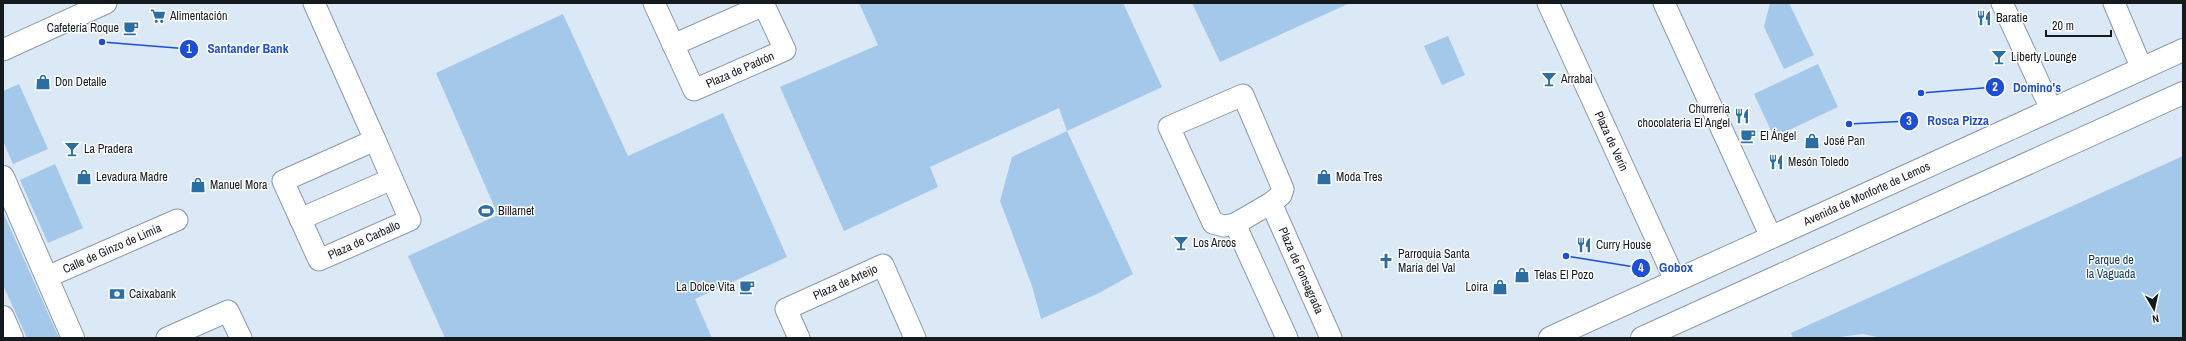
<svg xmlns="http://www.w3.org/2000/svg" width="2186" height="341" viewBox="0 0 2186 341" font-family="'Archivo Narrow',sans-serif">
  <style>
    .green { fill: #a3c8ea }
    .lines { fill: none; stroke-linecap: round; stroke-linejoin: round }
    .minor-casing { stroke: #8c99a5; stroke-width: 23 }
    .tertiary-casing { stroke: #8c99a5; stroke-width: 24 }
    .secondary-casing { stroke: #8c99a5; stroke-width: 24 }
    .minor { stroke: #fff; stroke-width: 21 }
    .tertiary { stroke: #fff; stroke-width: 22 }
    .secondary { stroke: #fff; stroke-width: 22 }
    .labels { text-anchor: middle; stroke-width: 3; stroke-linejoin: round; paint-order: stroke }
    .poi-label { font-size: 12px; fill: #151a1e; stroke: #fff; text-anchor: start }
    .street-label { font-size: 12px; fill: #151a1e; stroke: #fff }
    .park-label { font-size: 12px; fill: #0c3b5d; stroke: #fff }
    .leader { fill: none; stroke: #1d4ed8; stroke-width: 1.5 }
    .callout-dot { fill: #1d4ed8; stroke: #fff; stroke-width: 1.5 }
    .mark-label { font-size: 12px; text-anchor: middle; font-weight: bold; fill: #fff }
    .callout-label { font-size: 13px; text-anchor: middle; font-weight: bold; fill: #1d4ed8; stroke: #fff; stroke-width: 3; stroke-linejoin: round; paint-order: stroke }
  </style>
  <rect width="100%" height="100%" fill="#dbe9f6"/>
  <g class="green">
    <path d="M859 3H1123L1162 87 1067 131 1133 274 1099 293 1041 319 1032 286 1000 201 1012 157 1067 131 1059 108 930 167 938 187 844 231 780 87 878 45Z"/>
    <path d="M1192 3H1350L1220 62Z"/>
    <path d="M1770 3H1789L1814 55 1784 69 1764 27Z"/>
    <path d="M563 14 628 156 723 113 787 257 695 299 712 338H445L408 256 498 215 436 73Z"/>
    <path d="M1448 36 1465 75 1442 85 1424 46Z"/>
    <path d="M1818 64 1838 107 1774 137 1754 94Z"/>
    <path d="M19 84 48 149 13 164 3 141V91Z"/>
    <path d="M2183 156V338H1882L1863 334 1831 338H1793L1791 333Z"/>
    <path d="M55 164 83 228 48 243 20 180Z"/>
    <path d="M3 212 59 338H27L3 285Z"/>
  </g>
  <g class="lines">
    <g class="minor-casing">
      <g id="minor">
        <path d="M314 3 375 140"/>
        <path id="s1" d="M654 3 694 90 785 50 763 3"/>
        <path id="s2" d="M1548 3 1675 280"/>
        <path d="M1664 3 1771 237"/>
        <path d="M2002 3 2051 109"/>
        <path d="M2114 3 2142 69"/>
        <path d="M673 45 764 5"/>
        <path d="M3 50 106 3"/>
        <path d="M1243 95 1283 189 1281 195 1271 203 1235 224 1224 226 1213 223 1169 127Z"/>
        <path d="M375 140 410 220 319 260 283 181Z"/>
        <path id="s3" d="M1271 203 1331 338"/>
        <path d="M300 219 392 179"/>
        <path d="M1235 224 1287 338"/>
        <path id="s4" d="M47 277 177 220"/>
        <path d="M167 338 228 311 241 338"/>
        <path id="s5" d="M799 338 786 309 883 265 915 338"/>
      </g>
    </g>
    <g class="tertiary-casing">
      <g id="tertiary">
        <path id="s6" d="M1550 338 2183 50"/>
        <path d="M1642 338 2183 93"/>
      </g>
    </g>
    <g class="secondary-casing">
      <g id="secondary">
        <path d="M3 177 73 338"/>
        <path d="M3 317 12 338"/>
      </g>
    </g>
    <use href="#minor" class="minor"/>
    <use href="#tertiary" class="tertiary"/>
    <use href="#secondary" class="secondary"/>
  </g>
  <defs>
    <g id="supermarket-bare" transform="scale(1.2)"><path d="M-6-5.5h2.5l.6 2H6L4.5 2H-2.5L-4.4-4H-6ZM-1.5 3.2a1.3 1.3 0 1 0 .1 0ZM3 3.2a1.3 1.3 0 1 0 .1 0Z" fill="#2b6ea4" stroke="#fff" stroke-width="2.5" paint-order="stroke"/></g>
    <g id="restaurant-bare" transform="scale(1.2)"><path d="M-5-6h1v4h1v-4h1v4h1v-4h1v5L-1.5 .5V6h-2V.5L-5-1ZM5-6V6H3V1.5H1.5Q1.5-4 5-6Z" fill="#2b6ea4" stroke="#fff" stroke-width="2.5" paint-order="stroke"/></g>
    <g id="cafe-bare" transform="scale(1.2)"><path d="M-5.5-4.5H6V0H3Q3 3.5 0 3.5H-2.5Q-5.5 3.5-5.5 0ZM3-3.2v2h1.7v-2ZM-6 4.5H4V6H-6Z" fill="#2b6ea4" stroke="#fff" stroke-width="2.5" paint-order="stroke"/></g>
    <g id="bar-bare" transform="scale(1.2)"><path d="M-6-5H6L.8 .8V4.5H3.5V6h-7V4.5H-.8V.8Z" fill="#2b6ea4" stroke="#fff" stroke-width="2.5" paint-order="stroke"/></g>
    <g id="shop-bare" transform="scale(1.2)"><path d="M-5-2.5h2.3a2.7 3.5 0 0 1 5.4 0H5L5.5 6h-11ZM-1.5-2.5h3a1.5 2.3 0 0 0-3 0Z" fill="#2b6ea4" stroke="#fff" stroke-width="2.5" paint-order="stroke"/></g>
    <g id="stadium-bare" transform="scale(1.2)"><path d="M0-5a6.5 5 0 1 0 0 10a6.5 5 0 1 0 0-10ZM-3.5-1.8h7v3.6h-7Z" fill="#2b6ea4" stroke="#fff" stroke-width="2.5" paint-order="stroke"/></g>
    <g id="church-bare" transform="scale(1.2)"><path d="M-1.2-6h2.4v3.5h3.3v2.4h-3.3V6h-2.4V-.1h-3.3v-2.4h3.3Z" fill="#2b6ea4" stroke="#fff" stroke-width="2.5" paint-order="stroke"/></g>
    <g id="bank-bare" transform="scale(1.2)"><path d="M-6-4H6V4H-6ZM0-2.3a2.3 2.3 0 1 0 0 4.6a2.3 2.3 0 1 0 0-4.6Z" fill="#2b6ea4" stroke="#fff" stroke-width="2.5" paint-order="stroke"/></g>
  </defs>
  <g fill-rule="evenodd">
    <use href="#supermarket-bare" x="158" y="16"/>
    <use href="#restaurant-bare" x="1984" y="18"/>
    <use href="#cafe-bare" x="131" y="28"/>
    <use href="#bar-bare" x="1999" y="57"/>
    <use href="#bar-bare" x="1549" y="79"/>
    <use href="#shop-bare" x="43" y="82"/>
    <use href="#restaurant-bare" x="1742" y="116"/>
    <use href="#cafe-bare" x="1748" y="136"/>
    <use href="#shop-bare" x="1812" y="141"/>
    <use href="#bar-bare" x="72" y="149"/>
    <use href="#restaurant-bare" x="1776" y="162"/>
    <use href="#shop-bare" x="84" y="177"/>
    <use href="#shop-bare" x="1324" y="177"/>
    <use href="#shop-bare" x="198" y="185"/>
    <use href="#stadium-bare" x="486" y="211"/>
    <use href="#bar-bare" x="1181" y="243"/>
    <use href="#restaurant-bare" x="1584" y="245"/>
    <use href="#church-bare" x="1386" y="261"/>
    <use href="#shop-bare" x="1522" y="275"/>
    <use href="#cafe-bare" x="747" y="287"/>
    <use href="#shop-bare" x="1500" y="287"/>
    <use href="#bank-bare" x="117" y="294"/>
  </g>
  <g class="labels">
    <g class="poi-label">
      <text x="170" y="20">Alimentación</text>
      <text x="1996" y="22">Baratie</text>
      <text x="119" y="32" text-anchor="end">Cafetería Roque</text>
      <text x="2011" y="61">Liberty Lounge</text>
      <text x="1561" y="83">Arrabal</text>
      <text x="55" y="86">Don Detalle</text>
      <text x="1730" y="113" text-anchor="end">Churrería<tspan x="1730" dy="14">chocolateria El Angel</tspan></text>
      <text x="1760" y="140">El Ángel</text>
      <text x="1824" y="145">José Pan</text>
      <text x="84" y="153">La Pradera</text>
      <text x="1788" y="166">Mesón Toledo</text>
      <text x="96" y="181">Levadura Madre</text>
      <text x="1336" y="181">Moda Tres</text>
      <text x="210" y="189">Manuel Mora</text>
      <text x="498" y="215">Billarnet</text>
      <text x="1193" y="247">Los Arcos</text>
      <text x="1596" y="249">Curry House</text>
      <text x="1398" y="258">Parroquia Santa<tspan x="1398" dy="14">María del Val</tspan></text>
      <text x="1534" y="279">Telas El Pozo</text>
      <text x="735" y="291" text-anchor="end">La Dolce Vita</text>
      <text x="1488" y="291" text-anchor="end">Loira</text>
      <text x="129" y="298">Caixabank</text>
    </g>
    <g class="street-label">
      <text dy="4" stroke="none"><textPath href="#s1" startOffset="146">Plaza de Padrón</textPath></text>
      <text dy="4" stroke="none"><textPath href="#s2" startOffset="152">Plaza de Verín</textPath></text>
      <text dy="4" stroke="none"><textPath href="#s6" startOffset="348">Avenida de Monforte de Lemos</textPath></text>
      <text transform="translate(364 240) rotate(-24)" y="4">Plaza de Carballo</text>
      <text dy="4" stroke="none"><textPath href="#s4" startOffset="71">Calle de Ginzo de Limia</textPath></text>
      <text dy="4" stroke="none"><textPath href="#s3" startOffset="74">Plaza de Fonsagrada</textPath></text>
      <text dy="4" stroke="none"><textPath href="#s5" startOffset="97">Plaza de Arteijo</textPath></text>
    </g>
    <g class="park-label">
      <text x="2111" y="264">Parque de<tspan x="2111" dy="14">la Vaguada</tspan></text>
    </g>
  </g>
  <path class="leader" d="M102 42L189 49M1921 93L1995 87M1849 124L1909 121M1566 256L1641 268"/>
  <g class="callout-dot">
    <circle cx="102" cy="42" r="4"/>
    <circle cx="1921" cy="93" r="4"/>
    <circle cx="1849" cy="124" r="4"/>
    <circle cx="1566" cy="256" r="4"/>
    <circle cx="189" cy="49" r="10"/>
    <circle cx="1995" cy="87" r="10"/>
    <circle cx="1909" cy="121" r="10"/>
    <circle cx="1641" cy="268" r="10"/>
  </g>
  <g class="mark-label">
    <text x="189" y="53">1</text>
    <text x="1995" y="91">2</text>
    <text x="1909" y="125">3</text>
    <text x="1641" y="272">4</text>
  </g>
  <g class="callout-label">
    <text x="248" y="53">Santander Bank</text>
    <text x="2037" y="92">Domino's</text>
    <text x="1958" y="125">Rosca Pizza</text>
    <text x="1676" y="272">Gobox</text>
  </g>
  <rect width="2186" height="341" fill="none" stroke="#151a1e" stroke-width="8"/>
  <g transform="translate(2154 309) rotate(171)" stroke="#ffffff" stroke-width="3" paint-order="stroke">
  <path d="M0-3L7 15L0 10L-7 15Z" fill="#151a1e"/>
  <text y="-6" font-size="11" font-weight="bold" text-anchor="middle" fill="#151a1e">N</text>
  </g>
  <path d="M2046 30v6h65v-6" fill="none" stroke="#151a1e" stroke-width="2"/>
  <text x="2052" y="30" font-size="12" fill="#151a1e" stroke="#ffffff" stroke-width="3" paint-order="stroke">20 m</text>
</svg>
